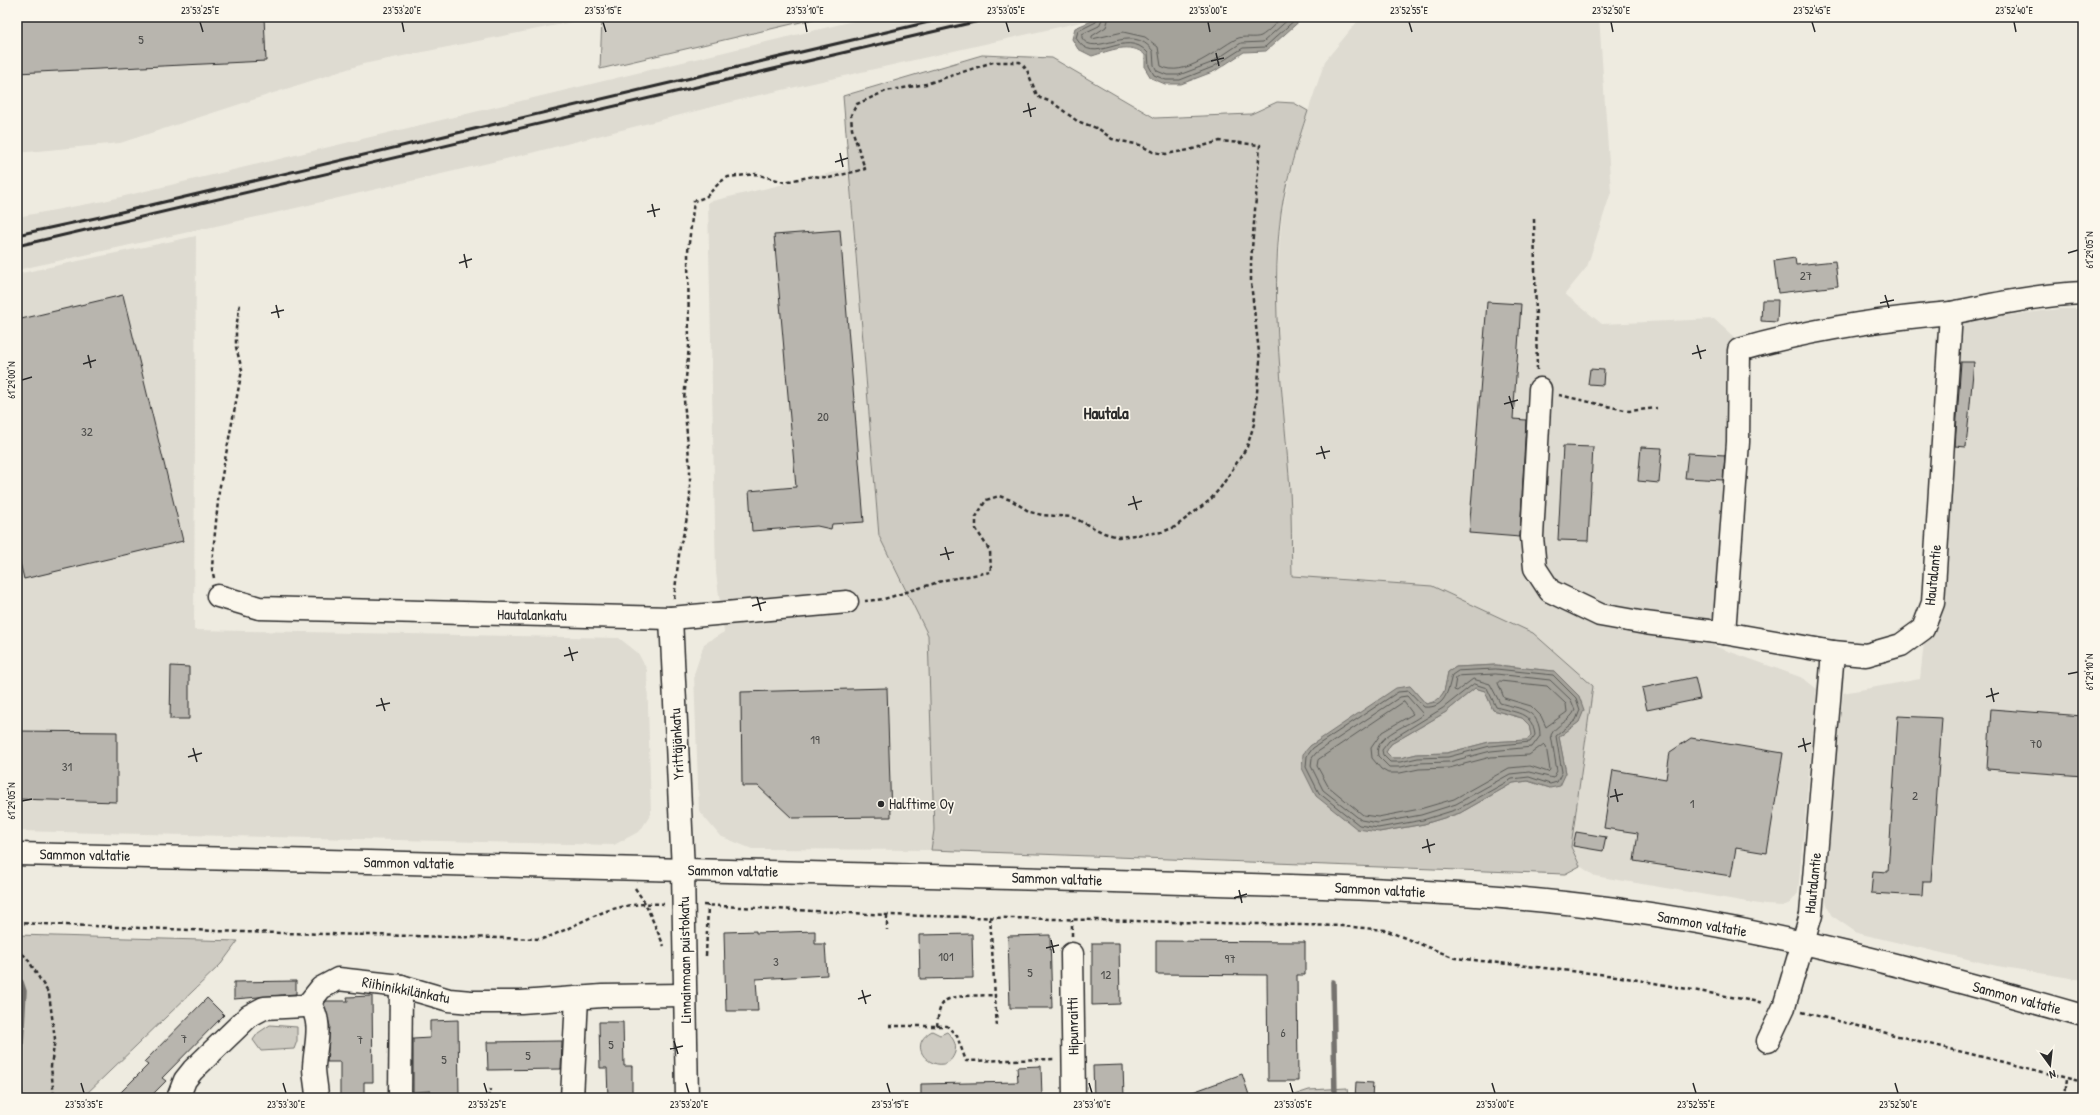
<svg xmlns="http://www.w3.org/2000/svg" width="2100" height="1115" viewBox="0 0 2100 1115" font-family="'Patrick Hand',sans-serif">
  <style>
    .built { fill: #dedbd1 }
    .green { fill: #cecbc2; stroke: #7c7b76; fill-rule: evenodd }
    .water { fill: #a4a29a; stroke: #74726e; fill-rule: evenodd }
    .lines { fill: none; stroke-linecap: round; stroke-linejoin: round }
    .shore { stroke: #5b5b57; stroke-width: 1 }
    .stream { stroke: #74726e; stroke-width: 5.5 }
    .building { fill: #b8b5ae; stroke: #2b2b2b }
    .minor-casing { stroke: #2b2b2b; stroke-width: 25 }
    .major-casing { stroke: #2b2b2b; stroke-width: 25 }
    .path { stroke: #2b2b2b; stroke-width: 2.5; stroke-dasharray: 4 3; stroke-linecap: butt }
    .minor { stroke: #fbf7ec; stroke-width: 22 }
    .major { stroke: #fbf7ec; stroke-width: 22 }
    .rail { stroke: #2b2b2b; stroke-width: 3 }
    .ticks { fill: none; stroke: #2b2b2b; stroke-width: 1.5 }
    .poi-dot { fill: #2b2b2b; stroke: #fbf7ec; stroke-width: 1.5 }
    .labels { text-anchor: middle; stroke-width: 3.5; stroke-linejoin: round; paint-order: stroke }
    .number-label { font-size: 13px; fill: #4e4e4c }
    .street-label { font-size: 15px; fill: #2b2b2b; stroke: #fbf7ec }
    .poi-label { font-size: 15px; fill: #2b2b2b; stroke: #fbf7ec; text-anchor: start }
    .quarter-label { font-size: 17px; font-weight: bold; fill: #2b2b2b; stroke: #fbf7ec }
    .neatline { fill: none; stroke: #2b2b2b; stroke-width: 1.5 }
    .ticks-label { font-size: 10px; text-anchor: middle; fill: #2b2b2b }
  </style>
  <rect width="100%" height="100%" fill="#eeebe0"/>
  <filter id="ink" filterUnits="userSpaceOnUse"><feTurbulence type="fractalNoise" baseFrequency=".025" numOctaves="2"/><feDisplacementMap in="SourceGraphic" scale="8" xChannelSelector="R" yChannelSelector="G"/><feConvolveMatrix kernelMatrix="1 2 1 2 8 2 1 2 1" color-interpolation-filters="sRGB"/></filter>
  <g filter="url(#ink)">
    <g class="built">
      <path d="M17 17H597L363 64 120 143 17 153Z"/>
      <path d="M870 17H1103L751 97 527 154 270 214 17 270V217L104 201Z"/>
      <path d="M1361 17H1599L1611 192 1587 267 1565 294 1602 324 1714 319 1735 338 1714 646 1803 678 1817 689 1798 893 1790 903 1783 906 1765 905 1595 876 1580 866 1571 847 1593 686 1292 576 1290 492 1277 337V277L1282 213 1295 150 1325 61Z"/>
      <path d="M848 169 879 536 928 635 934 830 931 850 752 849 720 836 699 811 694 674 704 644 724 632 716 573 708 202Z"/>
      <path d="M196 236 194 630 619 638 638 653 647 670 651 814 640 831 614 845 17 831V274Z"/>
      <path d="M2059 309H2083V980L1997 966 1857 933 1831 915 1822 891 1843 693 1920 679 1959 321Z"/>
    </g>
    <g class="green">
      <path d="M602 17H822L600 69Z"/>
      <path d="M982 55 1052 58 1155 118 1251 114 1277 102 1294 103 1308 111C1297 144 1286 179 1281 213 1269 306 1284 399 1290 491 1292 519 1291 548 1292 576L1432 586 1533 633 1593 686 1571 847 1580 866 1565 874 931 850 934 830 928 635 879 536 843 96ZM1496 665 1554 671 1579 722 1559 737 1566 773 1550 788 1528 781 1513 783 1460 813 1424 824 1379 832 1310 746 1410 686 1426 704C1445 700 1445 689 1448 672L1456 667Z"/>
      <path d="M1475 688 1485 691 1493 710 1522 718 1529 725 1531 735 1527 740 1489 742 1447 753 1417 754 1400 758H1392L1386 752 1391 744 1446 712Z"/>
      <path d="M17 935 238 941 221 964 82 1098H17Z"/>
      <path d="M270 1025 297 1027V1041L294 1049 261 1051 253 1040 258 1033Z"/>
      <path d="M932 1031 940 1035 947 1032C953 1038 957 1044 955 1052 946 1082 899 1050 932 1031Z"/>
      <path d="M1347 1088 1348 1098H1285L1309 1090Z"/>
    </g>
    <g class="water">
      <path d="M1101 17H1304L1266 51 1244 52 1215 71 1181 84H1165L1151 78 1145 68V55C1131 41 1109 51 1092 56L1078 49 1072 39 1075 28Z"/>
      <path d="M1496 665 1554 671 1579 696 1584 710 1579 722 1559 737 1566 773 1560 786 1550 788 1528 781 1513 783 1460 813 1424 824 1379 832 1357 829 1316 796 1302 768 1303 754 1310 746 1396 688 1410 686 1426 704 1436 702 1444 692 1448 672 1456 667ZM1475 688 1485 691 1493 710 1522 718 1529 725 1531 735 1527 740 1489 742 1447 753 1417 754 1400 758H1392L1386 752 1391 744 1446 712Z"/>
    </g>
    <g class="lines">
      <g class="shore">
        <path d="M1098 17 1096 22 1078 31 1076 38C1094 69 1125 26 1148 53L1149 66 1154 75 1166 80H1180L1213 67 1243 48 1265 47 1298 17"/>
        <path d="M1103 17 1099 26 1082 34V38C1094 59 1132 21 1153 51L1154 65 1157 71 1167 75H1179L1211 63 1241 43 1263 42 1291 17"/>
        <path d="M1109 17 1106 27 1092 36V39L1123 32 1145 37 1158 47 1161 66C1184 79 1217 49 1236 39 1244 35 1254 39 1261 36 1268 32 1276 23 1282 17"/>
        <path d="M1496 669 1553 675 1576 698 1580 710 1576 720 1556 736 1562 772 1557 782 1550 784 1529 777 1512 779 1458 809 1423 820 1378 828 1359 825 1319 793 1306 767 1307 756 1313 748 1398 692 1409 691 1424 707C1445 709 1448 691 1452 675L1458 671Z"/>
        <path d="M1496 674 1550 680 1571 700 1575 710C1570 722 1556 724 1551 735L1557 771 1553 778 1529 772 1510 774 1456 804 1421 815 1378 823 1361 820 1323 790 1311 766 1312 758 1316 753 1400 697 1407 696 1423 714C1412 725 1372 735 1378 756L1389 767H1401L1418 763 1449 762 1491 751 1532 747 1540 736C1540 709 1520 709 1500 703L1490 684 1473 679 1457 691 1454 690 1456 678 1459 676Z"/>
        <path d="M1500 681 1547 686 1566 704 1567 712 1546 727 1541 716 1531 706 1504 698 1498 683Z"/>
        <path d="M1474 684 1487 688 1496 707C1515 713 1532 711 1535 735L1530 742 1490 746 1448 757 1418 758 1400 762H1390L1383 755 1382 750 1389 741 1443 708Z"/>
        <path d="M1404 702 1413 714 1382 732 1371 748 1372 758 1381 769 1388 773H1400L1419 769 1449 768 1491 757 1529 755 1544 744 1546 746 1550 770 1548 772 1530 766 1509 768 1454 799 1420 809 1378 817 1363 815 1328 786 1317 766 1318 760Z"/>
      </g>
      <g class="stream">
        <path d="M17 980 21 982 24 991 19 1082 21 1098"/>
        <path d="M1333 982 1335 1098"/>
      </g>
    </g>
    <g class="building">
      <path d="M17 17H264L266 61 17 73Z"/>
      <path d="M840 230 864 522 832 524 831 529 817 526 752 531 749 491 796 487 774 235Z"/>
      <path d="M1795 258 1796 265 1835 261 1838 286 1778 293 1774 261Z"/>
      <path d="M123 295 183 541 24 579 17 550V320Z"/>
      <path d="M1762 300H1778L1777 322 1761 321Z"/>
      <path d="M1487 302 1521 304 1513 419 1526 420 1520 537 1469 533Z"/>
      <path d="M1961 362H1974L1966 447 1955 446Z"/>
      <path d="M1590 369 1604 370 1603 385 1588 384Z"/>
      <path d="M1563 446 1593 447 1588 541 1558 540Z"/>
      <path d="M1641 447 1662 448 1659 483 1638 481Z"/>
      <path d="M1688 453 1725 455 1723 480 1685 478Z"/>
      <path d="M171 666 189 667V719H170Z"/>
      <path d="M1695 677 1700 699 1647 710 1642 688Z"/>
      <path d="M887 688 891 817 792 818 758 786H742L741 692Z"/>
      <path d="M1991 709 2083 716V776L1987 769Z"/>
      <path d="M1898 716 1942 718 1931 881H1923L1922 896 1871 893 1873 871 1888 872Z"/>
      <path d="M17 731 117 732V802L17 799Z"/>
      <path d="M1691 738 1783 753 1767 853 1736 848 1731 876 1634 861 1638 833 1604 828 1613 770 1666 779 1670 752Z"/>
      <path d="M1576 832 1606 837 1603 851 1573 846Z"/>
      <path d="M756 931V933L815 931V944H825L827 975 756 979 758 1011H726L724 932Z"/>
      <path d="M972 934 973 978 920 979 919 935Z"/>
      <path d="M1050 935 1052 1008H1010L1008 936Z"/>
      <path d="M1156 941 1305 942V975H1297L1298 1081H1268L1267 975 1156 974Z"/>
      <path d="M1092 943H1119L1120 1004 1092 1005Z"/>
      <path d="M296 981V994L234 999V982Z"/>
      <path d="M372 996 373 1082H364V1098H340V1062H327L330 1026 324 1004 326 1001H348L347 997Z"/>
      <path d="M207 998 224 1015 162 1078 166 1081 149 1098H115L148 1065 144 1062Z"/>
      <path d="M458 1020 459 1098H431V1091L413 1092V1039L430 1038V1021Z"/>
      <path d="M599 1022H623L624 1066H632V1098H608L607 1068H600Z"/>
      <path d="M562 1041 561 1069 488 1070 487 1042Z"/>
      <path d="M1123 1065 1124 1098H1094L1093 1066Z"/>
      <path d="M1041 1066 1042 1098H921V1084L1018 1082 1017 1067Z"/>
      <path d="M1242 1074 1250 1098H1183L1182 1096Z"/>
      <path d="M1356 1082 1373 1083 1372 1098H1355Z"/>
    </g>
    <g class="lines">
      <g class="minor-casing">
        <g id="minor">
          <path d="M1540 389 1532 537 1535 568 1550 591 1600 615 1645 623 1724 633 1833 652"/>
          <path d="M218 596 259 608 671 618 847 602"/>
          <path d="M671 618 683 870 687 1098"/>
          <path d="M1724 633 1738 442 1739 350C1808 330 1880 319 1951 313"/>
          <path d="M1072 954 1074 1098"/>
          <path d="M309 1003C324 1022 315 1045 314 1067 314 1077 317 1088 317 1098"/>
          <path d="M1768 1041 1784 1007 1811 915 1833 652 1866 655 1901 645 1923 629 1933 603 1951 313C1995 304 2038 295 2083 293"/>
          <path d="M178 1098 185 1080 193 1070 249 1016 264 1008 304 1006 309 1003 321 988 338 979 401 986 449 1000 471 1002H521L602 996 685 995"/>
          <path d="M400 1098 401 986"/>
          <path d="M572 1098 577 998"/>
        </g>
      </g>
      <g class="major-casing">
        <path id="major" d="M17 854C348 862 679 868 1010 878 1114 881 1218 883 1323 887 1420 891 1518 896 1615 909 1773 930 1929 972 2083 1016"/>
      </g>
      <g class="path">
        <path d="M1534 219 1537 371"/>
        <path d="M1559 395 1629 411 1657 408"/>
        <path d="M2080 491 2083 483"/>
        <path d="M214 578 212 569 213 553 219 491 242 370 236 347V328L240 304"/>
        <path d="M674 599 680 546 685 529 690 498V469L684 400 689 346 688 251 694 201 706 197 720 182 728 177 756 174 784 182 814 176 829 178 865 169 852 129 851 115 857 104 886 91 926 84 993 62H1020L1027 70 1036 93 1040 98 1052 102 1077 121 1099 129 1112 139 1140 145 1153 152 1166 154 1189 150 1220 141 1260 145 1251 262V283L1260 361 1254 424 1247 447 1221 487 1210 500 1175 527 1162 532 1118 537 1104 533 1072 517 1042 515 1030 512 1011 500 999 496 986 500 976 517V529L990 551 991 572 945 580 884 599 865 601"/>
        <path d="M635 888 645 903 664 946"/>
        <path d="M703 905 887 915 1342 926 1385 930 1455 958 1616 976 1764 1003"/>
        <path d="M887 915V930"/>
        <path d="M990 917 997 1028"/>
        <path d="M17 923 241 932 542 939C568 931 591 914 617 908 633 904 648 903 664 904"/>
        <path d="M1072 936V920"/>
        <path d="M17 949 27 958 49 994 55 1039 51 1066 54 1098"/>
        <path d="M706 956 708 905"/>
        <path d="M1802 1012 2083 1082"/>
        <path d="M889 1026H947L957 1036 966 1061 1055 1059"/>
        <path d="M937 1026C938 1018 938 1009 944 1002 951 994 983 996 994 995"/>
        <path d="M488 1098 490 1089"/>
        <path d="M2064 1098 2066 1079"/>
      </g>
      <use href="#minor" class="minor"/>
      <use href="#major" class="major"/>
      <g class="rail">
        <path d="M17 235 100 217 950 17"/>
        <path d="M17 246 996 17"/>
      </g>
    </g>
  </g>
  <path class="ticks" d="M200 22 203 32M402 22 404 32M603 22 606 32M805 22 807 32M1006 22 1009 32M1208 22 1210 32M1409 22 1412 32M1611 22 1613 32M1812 22 1815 32M2014 22 2016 32M1216 53 1219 66M1211 61 1224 58M1028 103 1031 117M1023 112 1036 108M840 153 843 167M835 162 848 158M652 204 655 217M647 212 660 209M2068 253 2078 250M464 254 467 268M459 263 472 259M1885 295 1889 308M1880 303 1894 300M276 305 279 318M271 313 284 310M1697 345 1701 359M1692 354 1706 350M88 355 91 368M83 364 96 360M22 380 32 377M1509 396 1513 409M1504 404 1518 400M1321 446 1325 459M1316 454 1330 451M1133 496 1137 510M1128 505 1142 501M945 547 949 560M940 555 954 552M757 597 761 611M752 606 766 602M569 647 573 661M564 656 578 652M2068 674 2078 672M1991 688 1994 702M1986 697 1999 693M381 698 385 711M376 706 390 703M1803 738 1806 752M1798 747 1811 743M193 748 197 762M188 757 202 753M1615 789 1618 802M1610 797 1623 794M22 801 32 799M1427 839 1430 853M1422 848 1435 844M1239 890 1242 903M1234 898 1247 894M1051 940 1054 953M1046 948 1059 945M862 990 866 1004M858 999 871 995M674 1041 678 1054M670 1049 683 1046M81 1083 84 1093M283 1083 286 1093M484 1083 487 1093M686 1083 689 1093M887 1083 890 1093M1089 1083 1092 1093M1290 1083 1293 1093M1492 1083 1495 1093M1693 1083 1696 1093M1895 1083 1898 1093"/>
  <circle class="poi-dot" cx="881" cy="804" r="4"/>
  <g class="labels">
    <g class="number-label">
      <text x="141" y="44">5</text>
      <text x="1806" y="280">27</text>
      <text x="823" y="421">20</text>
      <text x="87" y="436">32</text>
      <text x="815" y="744">19</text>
      <text x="2036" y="748">70</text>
      <text x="67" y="771">31</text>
      <text x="1915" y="800">2</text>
      <text x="1692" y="808">1</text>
      <text x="946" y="961">101</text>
      <text x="1230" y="963">97</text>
      <text x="776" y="966">3</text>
      <text x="1030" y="977">5</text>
      <text x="1106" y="979">12</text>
      <text x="1283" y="1037">6</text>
      <text x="184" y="1043">7</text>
      <text x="360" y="1044">7</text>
      <text x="611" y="1049">5</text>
      <text x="528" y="1060">5</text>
      <text x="444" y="1064">5</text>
    </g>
    <g class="street-label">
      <text transform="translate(1933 575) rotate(-84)" y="5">Hautalantie</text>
      <text transform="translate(532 615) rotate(1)" y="5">Hautalankatu</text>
      <text transform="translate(677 744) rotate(-93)" y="5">Yrittäjänkatu</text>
      <text transform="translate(85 855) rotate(1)" y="5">Sammon valtatie</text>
      <text transform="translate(409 863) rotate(1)" y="5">Sammon valtatie</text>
      <text transform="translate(733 871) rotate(1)" y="5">Sammon valtatie</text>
      <text transform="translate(1057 879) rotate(2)" y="5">Sammon valtatie</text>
      <text transform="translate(1813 883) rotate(-84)" y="5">Hautalantie</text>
      <text transform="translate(1380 890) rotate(3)" y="5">Sammon valtatie</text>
      <text transform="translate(1702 924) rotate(10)" y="5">Sammon valtatie</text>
      <text transform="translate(685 960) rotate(-91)" y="5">Linnainmaan puistokatu</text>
      <text transform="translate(406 990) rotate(11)" y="5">Riihinikkilänkatu</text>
      <text transform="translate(2017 998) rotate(15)" y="5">Sammon valtatie</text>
      <text transform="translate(1073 1026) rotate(-91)" y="5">Hipunraitti</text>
    </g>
    <g class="poi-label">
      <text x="889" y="809">Halftime Oy</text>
    </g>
    <g class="quarter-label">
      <text x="1106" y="419">Hautala</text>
    </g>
  </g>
  <rect width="2100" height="1115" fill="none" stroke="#fbf7ec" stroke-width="44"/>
  <g transform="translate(2050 1065) rotate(165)" stroke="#fbf7ec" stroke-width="3" paint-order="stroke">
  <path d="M0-3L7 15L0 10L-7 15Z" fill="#2b2b2b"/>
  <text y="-6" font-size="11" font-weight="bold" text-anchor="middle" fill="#2b2b2b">N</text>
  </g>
  <rect x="22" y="22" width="2056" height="1071" class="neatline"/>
  <g class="ticks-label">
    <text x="200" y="14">23°53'25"E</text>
    <text x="402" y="14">23°53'20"E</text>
    <text x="603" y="14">23°53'15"E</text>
    <text x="805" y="14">23°53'10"E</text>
    <text x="1006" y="14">23°53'05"E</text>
    <text x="1208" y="14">23°53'00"E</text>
    <text x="1409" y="14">23°52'55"E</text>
    <text x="1611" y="14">23°52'50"E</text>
    <text x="1812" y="14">23°52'45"E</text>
    <text x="2014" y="14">23°52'40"E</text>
    <text transform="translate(2089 250) rotate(-90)" y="4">61°29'05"N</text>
    <text transform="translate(11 380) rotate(-90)" y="4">61°29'00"N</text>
    <text transform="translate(2089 672) rotate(-90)" y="4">61°29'10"N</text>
    <text transform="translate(11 801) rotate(-90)" y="4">61°29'05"N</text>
    <text x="84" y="1108">23°53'35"E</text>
    <text x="286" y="1108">23°53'30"E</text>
    <text x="487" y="1108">23°53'25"E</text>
    <text x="689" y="1108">23°53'20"E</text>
    <text x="890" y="1108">23°53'15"E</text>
    <text x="1092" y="1108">23°53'10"E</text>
    <text x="1293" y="1108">23°53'05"E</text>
    <text x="1495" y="1108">23°53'00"E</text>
    <text x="1696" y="1108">23°52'55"E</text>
    <text x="1898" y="1108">23°52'50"E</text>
  </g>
</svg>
